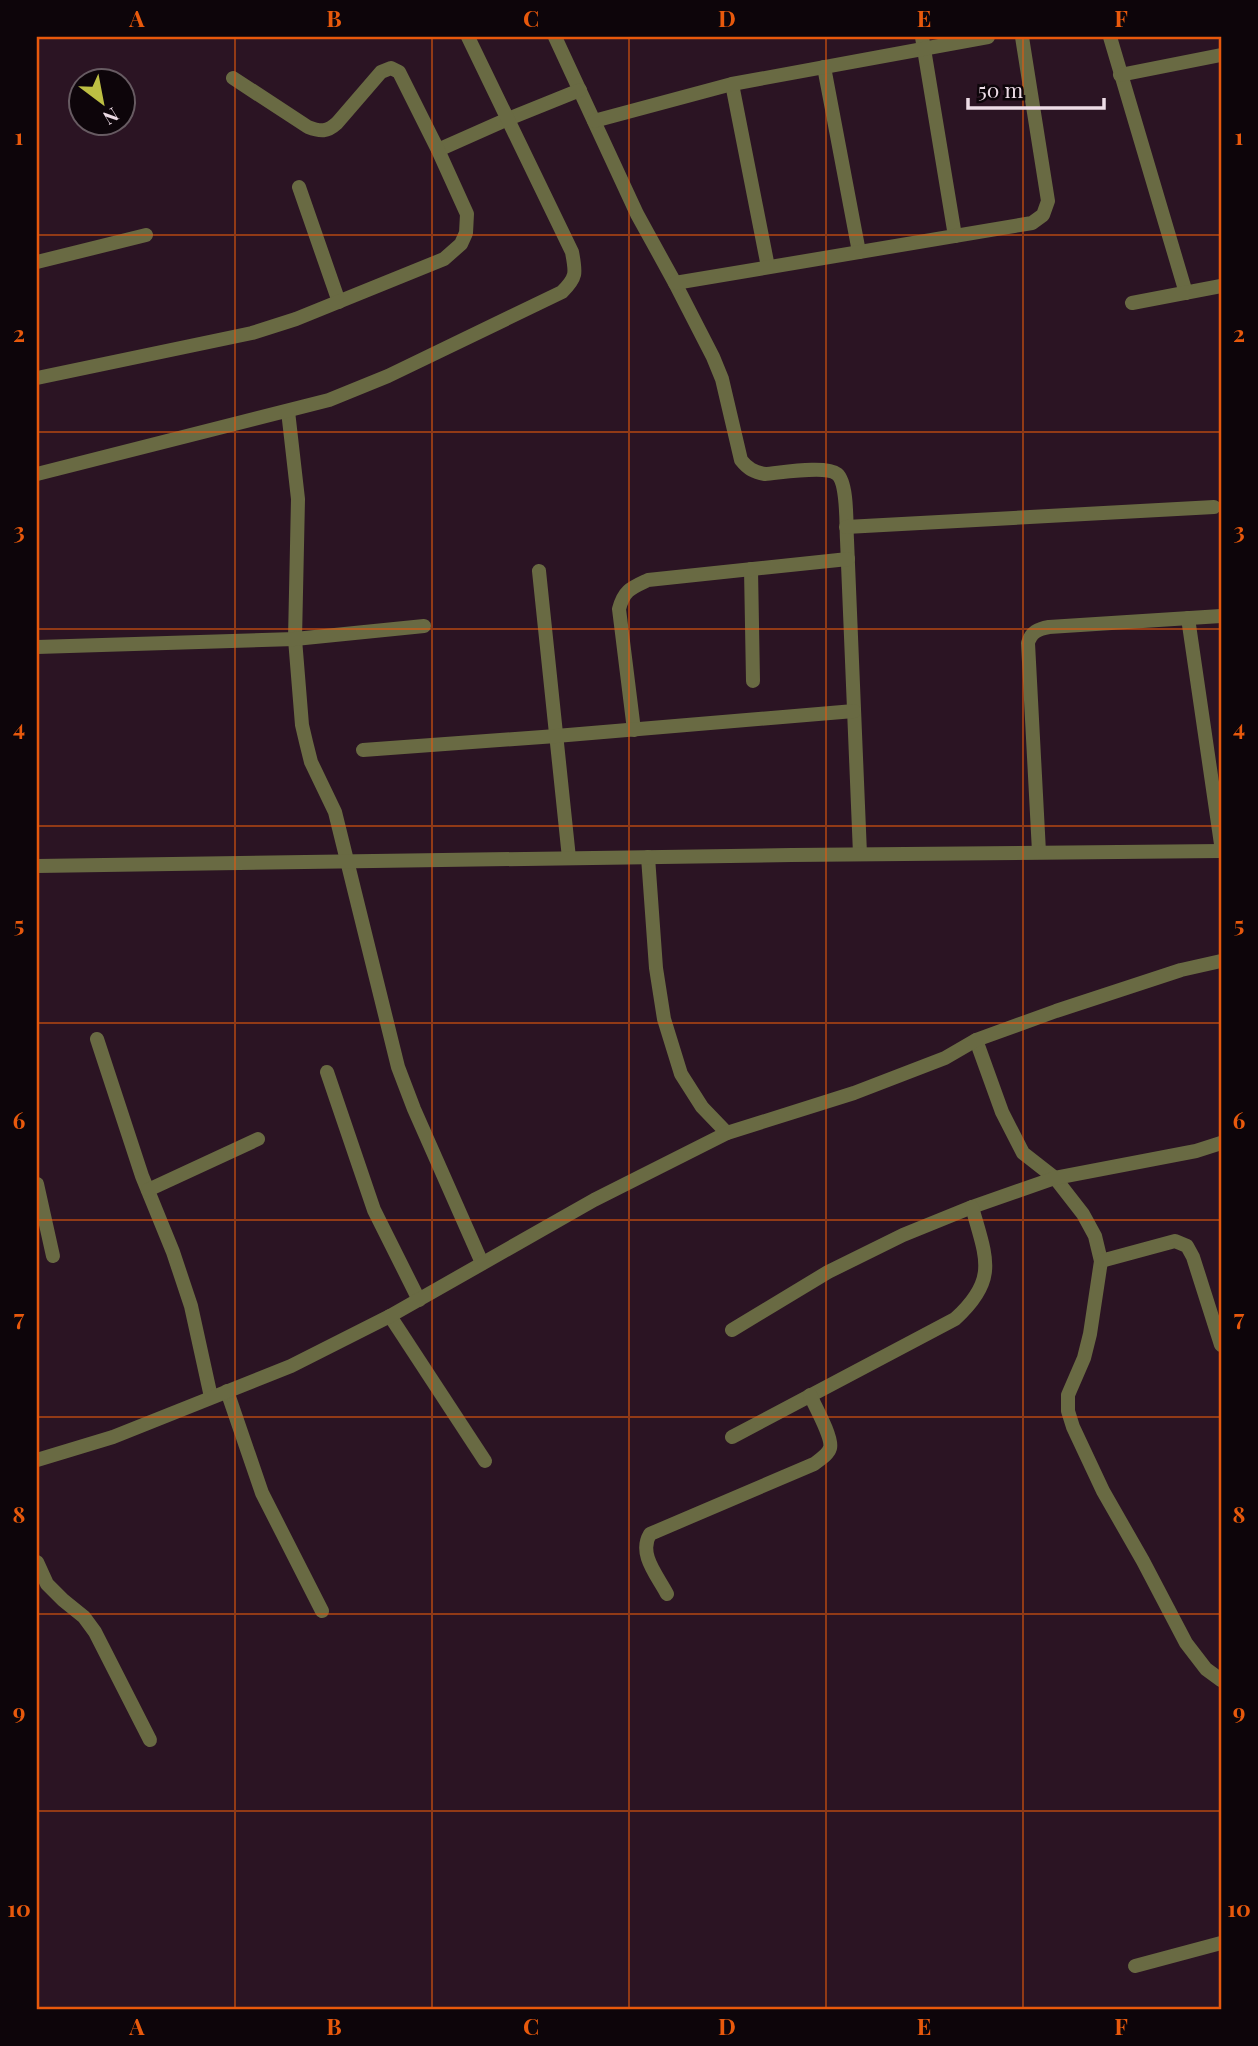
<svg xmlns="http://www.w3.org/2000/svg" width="1258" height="2046" viewBox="0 0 1258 2046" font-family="'Playfair Display',serif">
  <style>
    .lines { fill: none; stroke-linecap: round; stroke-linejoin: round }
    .minor { stroke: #696a43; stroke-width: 14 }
    .grid { fill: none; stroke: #e8590c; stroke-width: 2; stroke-opacity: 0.55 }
    .neatline { fill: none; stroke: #e8590c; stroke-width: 2.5 }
    .grid-label { font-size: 23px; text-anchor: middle; font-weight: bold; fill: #e8590c }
  </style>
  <rect width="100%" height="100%" fill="#2b1423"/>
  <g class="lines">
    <g class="minor">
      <path d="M555 37 637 214 675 283 713 357 722 379 741 460C748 469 754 472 765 474 780 473 826 465 837 474 848 483 846 525 847 540L860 854"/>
      <path d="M922 37 955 236"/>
      <path d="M1110 37 1186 293"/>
      <path d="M824 67 859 252"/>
      <path d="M1120 75 1221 55"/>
      <path d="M732 84 768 267"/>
      <path d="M594 121 732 84 988 37"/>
      <path d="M438 150 508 119 580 90"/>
      <path d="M299 187 339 302"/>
      <path d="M37 262 146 235"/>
      <path d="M675 283 1032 223 1043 215 1048 201 1022 37"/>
      <path d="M1132 303 1221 286"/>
      <path d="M37 378 252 333 296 319 444 259 461 244 466 233 467 214 438 150 399 72 391 68 381 72 337 123C327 132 321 132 308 127L233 78"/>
      <path d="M288 411 298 499 295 639 302 725 306 742 311 762 335 812 398 1067 414 1109 482 1263"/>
      <path d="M37 474 329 400 388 376 562 292C577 277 576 273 572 252L468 37"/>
      <path d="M846 527 1214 507"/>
      <path d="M751 569 753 681"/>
      <path d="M539 571 569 858"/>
      <path d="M1188 618 1221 844"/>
      <path d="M37 647 295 639 424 626"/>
      <path d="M634 730 619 609C624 590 631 588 648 580L848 559"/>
      <path d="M363 750 556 736 854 711"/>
      <path d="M1039 852 1028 643C1031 632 1038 629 1049 627L1221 616"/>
      <path d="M648 857 656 968 664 1019 681 1074 702 1107 727 1133"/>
      <path d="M37 866 792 855 1221 851"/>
      <path d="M97 1039 142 1176 173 1252 191 1306 211 1397"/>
      <path d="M976 1040 1002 1112 1023 1153 1055 1178 1083 1214 1095 1236 1101 1261 1090 1334 1084 1358 1068 1395V1411L1073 1427 1103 1491 1143 1561 1186 1643 1206 1669 1221 1680"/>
      <path d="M327 1072 374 1210 419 1300"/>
      <path d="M37 1184 53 1256"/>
      <path d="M148 1190 258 1139"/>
      <path d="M1101 1261 1175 1241 1187 1246 1193 1257 1221 1345"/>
      <path d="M390 1316 485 1461"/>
      <path d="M732 1330 828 1272 903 1235 972 1207 1055 1178 1196 1151 1221 1143"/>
      <path d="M227 1391 262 1493 322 1611"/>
      <path d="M732 1437 955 1319C999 1279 986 1258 972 1207"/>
      <path d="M37 1460 113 1437 291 1366 390 1316 594 1200 727 1133 854 1093 945 1058 976 1040 1056 1011 1181 970 1221 961"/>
      <path d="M37 1562 47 1584 63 1600 84 1617 95 1632 150 1740"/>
      <path d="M667 1594C657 1575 638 1554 650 1534L814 1464C819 1460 828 1455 830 1448 833 1438 815 1406 810 1395"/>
      <path d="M1135 1966 1221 1943"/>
    </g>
  </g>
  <path class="grid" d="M235 37V2009M432 37V2009M629 37V2009M826 37V2009M1023 37V2009M37 235H1221M37 432H1221M37 629H1221M37 826H1221M37 1023H1221M37 1220H1221M37 1417H1221M37 1614H1221M37 1811H1221"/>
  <rect width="1258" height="2046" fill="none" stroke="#0d050a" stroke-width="77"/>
  <g transform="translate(102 102) rotate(148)"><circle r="33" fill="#0d050a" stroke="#675b62" stroke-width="2"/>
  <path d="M0-5L12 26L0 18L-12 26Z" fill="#bdbf43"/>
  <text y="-10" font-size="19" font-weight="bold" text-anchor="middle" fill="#eddce6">N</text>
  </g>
  <path d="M968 98v10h136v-10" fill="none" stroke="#eddce6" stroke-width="3.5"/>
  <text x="978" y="98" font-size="21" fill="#eddce6" stroke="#0d050a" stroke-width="5" paint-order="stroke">50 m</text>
  <rect x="38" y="38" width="1182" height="1970" class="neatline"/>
  <g class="grid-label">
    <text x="137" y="27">A</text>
    <text x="334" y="27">B</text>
    <text x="531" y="27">C</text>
    <text x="727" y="27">D</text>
    <text x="924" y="27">E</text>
    <text x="1121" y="27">F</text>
    <text x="19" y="145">1</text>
    <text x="1239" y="145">1</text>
    <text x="19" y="342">2</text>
    <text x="1239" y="342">2</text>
    <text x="19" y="539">3</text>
    <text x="1239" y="539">3</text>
    <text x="19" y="736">4</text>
    <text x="1239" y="736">4</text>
    <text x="19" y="933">5</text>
    <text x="1239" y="933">5</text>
    <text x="19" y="1129">6</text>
    <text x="1239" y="1129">6</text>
    <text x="19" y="1326">7</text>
    <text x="1239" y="1326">7</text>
    <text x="19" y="1523">8</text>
    <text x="1239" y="1523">8</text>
    <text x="19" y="1720">9</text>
    <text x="1239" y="1720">9</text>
    <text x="19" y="1917">10</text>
    <text x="1239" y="1917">10</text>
    <text x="137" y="2035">A</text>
    <text x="334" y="2035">B</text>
    <text x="531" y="2035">C</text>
    <text x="727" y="2035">D</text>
    <text x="924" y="2035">E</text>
    <text x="1121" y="2035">F</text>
  </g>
</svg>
